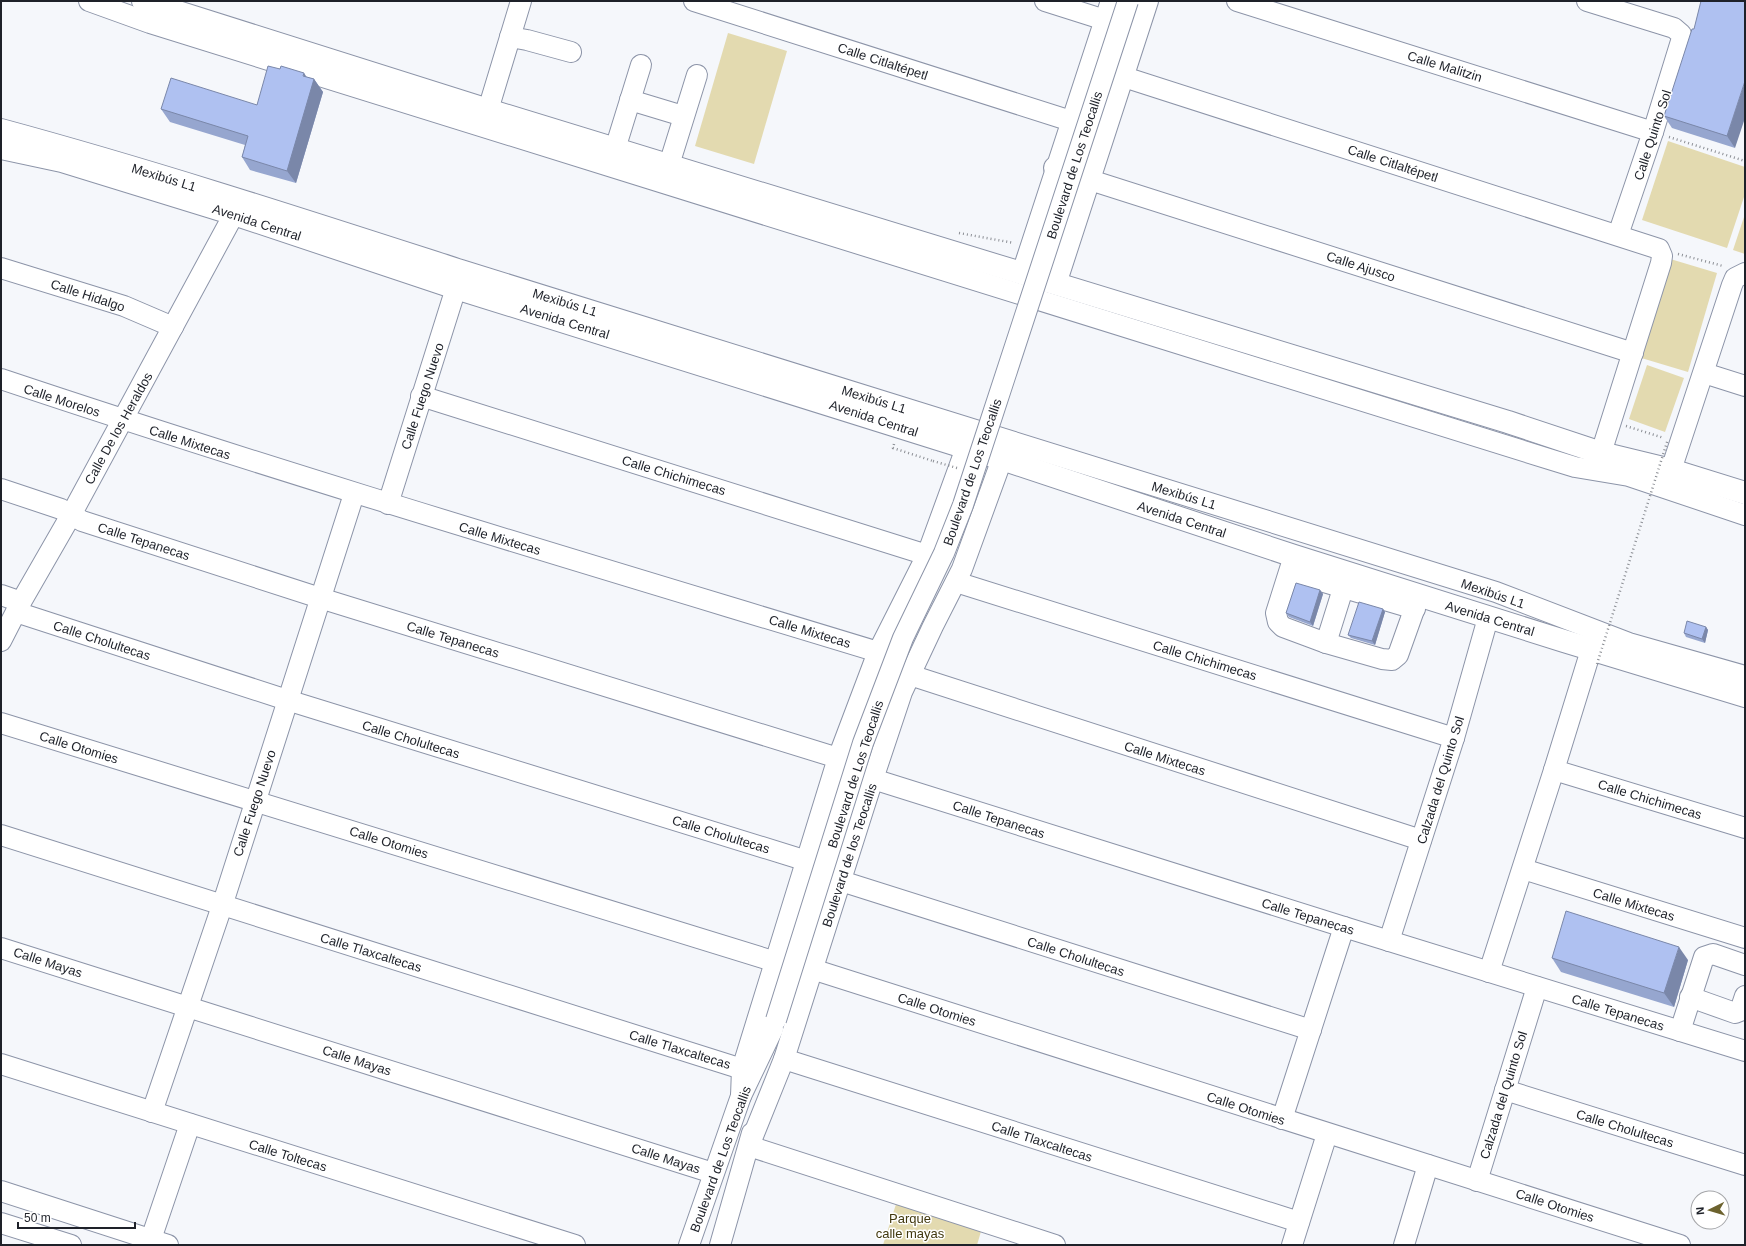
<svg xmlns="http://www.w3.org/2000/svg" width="1746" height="1246" viewBox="0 0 1746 1246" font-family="Arial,sans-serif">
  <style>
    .green { fill: #e3dab0 }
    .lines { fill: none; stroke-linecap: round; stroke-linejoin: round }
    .minor-casing { stroke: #8c94a8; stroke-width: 22 }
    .major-casing { stroke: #8c94a8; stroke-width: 24 }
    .highway-casing { stroke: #8c94a8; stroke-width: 24 }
    .path { stroke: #8b8e94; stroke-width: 2.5; stroke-dasharray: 1 3; stroke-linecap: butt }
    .minor { stroke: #fff; stroke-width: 20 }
    .major { stroke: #fff; stroke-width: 22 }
    .highway { stroke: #fff; stroke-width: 22 }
    .minor-bridge-casing { stroke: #8c94a8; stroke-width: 22; stroke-linecap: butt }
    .path-bridge { stroke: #8b8e94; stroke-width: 2.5; stroke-dasharray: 1 3; stroke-linecap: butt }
    .minor-bridge { stroke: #fff; stroke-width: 20 }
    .wall { fill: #96a6cf }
    .shaded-wall { fill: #7a87a9 }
    .building { fill: #afc1f1; stroke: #7a87a9 }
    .labels { text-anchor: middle; stroke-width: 3; stroke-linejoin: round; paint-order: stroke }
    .street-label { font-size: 13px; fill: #1e2129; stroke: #fff }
    .park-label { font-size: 13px; fill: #42390f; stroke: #fff }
  </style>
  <rect width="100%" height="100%" fill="#f5f7fb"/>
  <g class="green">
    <path d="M728 33 787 51 754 164 695 146Z"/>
    <path d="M1668 141 1745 167V194L1727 248 1642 220Z"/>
    <path d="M1745 214V254L1733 250Z"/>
    <path d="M1667 258 1717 273 1688 372 1638 357Z"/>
    <path d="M1647 365 1684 378 1665 432 1629 419Z"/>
    <path d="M897 1201 982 1228 977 1245H883Z"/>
  </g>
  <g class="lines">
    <g class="minor-casing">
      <g id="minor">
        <path d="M89 1 150 23 1549 459 1575 467 1629 476 1745 515"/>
        <path d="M694 1 1071 121"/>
        <path d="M1045 1 1105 20"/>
        <path d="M1237 1 1653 132"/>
        <path d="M1587 1 1674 28 1681 34 1682 38 1653 132 1618 235"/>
        <path d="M510 37 527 40 571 52"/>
        <path d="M1124 77 1659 249 1662 256 1661 263 1601 453"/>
        <path d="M630 100 683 116"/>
        <path d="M488 110 521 1"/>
        <path d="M1 129C156 171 309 221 461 270L1496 592 1629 643 1745 676"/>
        <path d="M615 149 641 65"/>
        <path d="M669 165 697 75"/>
        <path d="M1090 180 1633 353"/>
        <path d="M1 268 124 306 173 327"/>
        <path d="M1022 273 1111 1"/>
        <path d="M1056 284 1148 1"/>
        <path d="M1704 373 1745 386"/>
        <path d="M1 379C291 476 585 563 878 652"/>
        <path d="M421 396 927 555"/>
        <path d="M1671 470 1732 285 1735 278 1745 273"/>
        <path d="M1 489 61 509 82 521 320 598 838 758"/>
        <path d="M388 504 456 288"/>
        <path d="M1294 556 1276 613 1278 622 1283 627 1326 643 1382 659 1392 660 1398 655 1419 596"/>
        <path d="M1290 572 1415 609"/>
        <path d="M956 582 1454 738"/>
        <path d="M1 595 21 602"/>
        <path d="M16 612 287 700 807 861"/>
        <path d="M1 641 21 602 71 515 234 214"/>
        <path d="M1326 643 1347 576"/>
        <path d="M910 675 1421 840"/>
        <path d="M1 723 776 962"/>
        <path d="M1554 770 1745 828"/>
        <path d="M873 779 1344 927 1745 1051"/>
        <path d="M1 835 742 1069"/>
        <path d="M1523 869 1745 938"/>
        <path d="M841 881 1311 1030"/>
        <path d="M1389 941 1454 738 1488 618"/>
        <path d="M1 948 713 1173"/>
        <path d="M812 969 1680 1245"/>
        <path d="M1489 972 1554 770 1591 650"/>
        <path d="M1690 997 1735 1013 1740 1011 1745 996"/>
        <path d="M1680 1031 1704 957 1713 954 1745 965"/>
        <path d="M784 1059 1299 1222"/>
        <path d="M1 1064 575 1245"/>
        <path d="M1505 1090 1745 1165"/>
        <path d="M741 1096 742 1069 838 758 878 652 927 555 966 448"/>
        <path d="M152 1112 222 906 354 494"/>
        <path d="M1282 1119 1344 927"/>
        <path d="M749 1146 784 1059 873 779 902 692 933 626 962 569 1002 459"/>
        <path d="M749 1146 1055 1245"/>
        <path d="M1477 1181 1537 987"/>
        <path d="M1 1191 168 1245"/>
        <path d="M1 1223 71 1245"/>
        <path d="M149 1245 190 1124"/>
        <path d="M689 1245 741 1096 773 1029"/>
        <path d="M720 1245 752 1133"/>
        <path d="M1292 1245 1327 1134"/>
        <path d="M1404 1245 1428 1165"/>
      </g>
    </g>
    <g class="major-casing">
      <path id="major" d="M1055 168 1060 179C1071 182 1080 188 1090 180"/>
    </g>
    <g class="highway-casing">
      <g id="highway">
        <path d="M143 1 488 110 1508 422 1601 453 1671 470 1745 493"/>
        <path d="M1 148 62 161 234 214 456 288 1002 459 1294 556 1564 641 1745 696"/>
      </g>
    </g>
    <g class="path">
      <path d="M1669 137 1745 161"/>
      <path d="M959 233 1014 243"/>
      <path d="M1678 254 1723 266"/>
      <path d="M1626 426 1664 438"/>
      <path d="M894 444 893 448 933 461"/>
    </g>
    <use href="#minor" class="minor"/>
    <use href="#major" class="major"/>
    <use href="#highway" class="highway"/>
    <g class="minor-bridge-casing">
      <path id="minor-bridge" d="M776 1020 863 743 903 638 944 553 963 505 1128 1"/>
    </g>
    <g class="path-bridge">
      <path d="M933 461 957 468"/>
      <path d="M1597 664 1668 439"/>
    </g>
    <use href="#minor-bridge" class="minor-bridge"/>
  </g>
  <g class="wall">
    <path d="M1694 29 1735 148 1672 128 1664 116Z"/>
    <path d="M307 77 314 79 323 92 296 183 250 170 242 157 245 145 170 122 161 109 257 105Z"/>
    <path d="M1320 590 1323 594 1313 626 1289 617 1286 613Z"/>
    <path d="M1383 609 1385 612 1375 645 1351 638 1348 635Z"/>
    <path d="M1706 627 1708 630 1705 643 1686 637 1684 633Z"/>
    <path d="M1552 958 1688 960 1674 1007 1561 972Z"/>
  </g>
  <g class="shaded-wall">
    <path d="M304 73 312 85 314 79 323 92 296 183 287 171Z"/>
    <path d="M1745 81V118L1735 148 1727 136Z"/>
    <path d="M1320 590 1323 594 1313 626 1310 622Z"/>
    <path d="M1383 609 1385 612 1375 645 1372 641Z"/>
    <path d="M1706 627 1708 630 1705 643 1702 639Z"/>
    <path d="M1679 947 1688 960 1674 1007 1664 993Z"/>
  </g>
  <g class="building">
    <path d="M1701 1H1745V81L1727 136 1664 116 1692 29H1694Z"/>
    <path d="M268 66 280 69 281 66 304 73 303 76 314 79 287 171 242 157 248 136 161 109 171 78 257 105Z"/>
    <path d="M1296 583 1320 590 1310 622 1286 613Z"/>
    <path d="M1359 602 1383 609 1372 641 1348 635Z"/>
    <path d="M1687 621 1706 627 1702 639 1684 633Z"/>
    <path d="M1566 911 1679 947 1664 993 1552 958Z"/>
  </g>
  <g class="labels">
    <g class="street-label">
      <text transform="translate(883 61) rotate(18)" y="5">Calle Citlaltépetl</text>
      <text transform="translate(1445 66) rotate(17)" y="5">Calle Malitzin</text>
      <text transform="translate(1652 135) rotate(-72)" y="5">Calle Quinto Sol</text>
      <text transform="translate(1393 163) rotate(18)" y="5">Calle Citlaltépetl</text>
      <text transform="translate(1074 165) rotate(-72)" y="5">Boulevard de Los Teocallis</text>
      <text transform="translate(164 177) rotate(17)" y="5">Mexibús L1</text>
      <text transform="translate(257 222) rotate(18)" y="5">Avenida Central</text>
      <text transform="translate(1361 266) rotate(18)" y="5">Calle Ajusco</text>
      <text transform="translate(88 295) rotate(18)" y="5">Calle Hidalgo</text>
      <text transform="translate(565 302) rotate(17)" y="5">Mexibús L1</text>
      <text transform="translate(565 321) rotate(17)" y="5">Avenida Central</text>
      <text transform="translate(422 396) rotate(-72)" y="5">Calle Fuego Nuevo</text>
      <text transform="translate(874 399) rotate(17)" y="5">Mexibús L1</text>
      <text transform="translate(62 400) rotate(18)" y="5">Calle Morelos</text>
      <text transform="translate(874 418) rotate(18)" y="5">Avenida Central</text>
      <text transform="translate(118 428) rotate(-61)" y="5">Calle De los Heraldos</text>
      <text transform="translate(190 442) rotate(18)" y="5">Calle Mixtecas</text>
      <text transform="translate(972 472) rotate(-71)" y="5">Boulevard de Los Teocallis</text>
      <text transform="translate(674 475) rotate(17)" y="5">Calle Chichimecas</text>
      <text transform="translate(1184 495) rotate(17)" y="5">Mexibús L1</text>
      <text transform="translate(1182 519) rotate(18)" y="5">Avenida Central</text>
      <text transform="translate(500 538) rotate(17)" y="5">Calle Mixtecas</text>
      <text transform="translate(144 541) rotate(18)" y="5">Calle Tepanecas</text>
      <text transform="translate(1493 593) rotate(19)" y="5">Mexibús L1</text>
      <text transform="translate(1490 618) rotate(17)" y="5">Avenida Central</text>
      <text transform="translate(810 631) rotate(17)" y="5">Calle Mixtecas</text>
      <text transform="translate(453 639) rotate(17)" y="5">Calle Tepanecas</text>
      <text transform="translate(102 640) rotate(18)" y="5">Calle Cholultecas</text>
      <text transform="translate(1205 660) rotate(17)" y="5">Calle Chichimecas</text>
      <text transform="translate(411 739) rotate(17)" y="5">Calle Cholultecas</text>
      <text transform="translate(79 747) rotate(17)" y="5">Calle Otomies</text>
      <text transform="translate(1165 758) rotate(18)" y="5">Calle Mixtecas</text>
      <text transform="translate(855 774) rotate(-72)" y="5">Boulevard de Los Teocallis</text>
      <text transform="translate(1440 780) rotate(-73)" y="5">Calzada del Quinto Sol</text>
      <text transform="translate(1650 799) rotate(17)" y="5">Calle Chichimecas</text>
      <text transform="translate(254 803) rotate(-72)" y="5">Calle Fuego Nuevo</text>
      <text transform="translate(999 819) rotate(18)" y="5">Calle Tepanecas</text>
      <text transform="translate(721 834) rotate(17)" y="5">Calle Cholultecas</text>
      <text transform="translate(389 842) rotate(17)" y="5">Calle Otomies</text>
      <text transform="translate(849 855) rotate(-72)" y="5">Boulevard de los Teocallis</text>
      <text transform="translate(1634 904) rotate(17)" y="5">Calle Mixtecas</text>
      <text transform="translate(1308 916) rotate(17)" y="5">Calle Tepanecas</text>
      <text transform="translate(371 952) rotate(17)" y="5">Calle Tlaxcaltecas</text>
      <text transform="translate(1076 956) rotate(18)" y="5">Calle Cholultecas</text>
      <text transform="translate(48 962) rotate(18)" y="5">Calle Mayas</text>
      <text transform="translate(937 1009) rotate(18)" y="5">Calle Otomies</text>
      <text transform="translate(1618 1012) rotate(17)" y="5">Calle Tepanecas</text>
      <text transform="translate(680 1049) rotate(17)" y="5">Calle Tlaxcaltecas</text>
      <text transform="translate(357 1060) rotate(18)" y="5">Calle Mayas</text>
      <text transform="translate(1503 1095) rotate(-73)" y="5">Calzada del Quinto Sol</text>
      <text transform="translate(1246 1108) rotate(18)" y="5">Calle Otomies</text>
      <text transform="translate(1625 1128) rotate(17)" y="5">Calle Cholultecas</text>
      <text transform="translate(1042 1141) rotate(18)" y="5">Calle Tlaxcaltecas</text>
      <text transform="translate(288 1155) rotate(17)" y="5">Calle Toltecas</text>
      <text transform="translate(666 1158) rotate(18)" y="5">Calle Mayas</text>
      <text transform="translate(720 1159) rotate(-70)" y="5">Boulevard de Los Teocallis</text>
      <text transform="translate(1555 1205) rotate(18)" y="5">Calle Otomies</text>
    </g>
    <g class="park-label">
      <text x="910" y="1223">Parque<tspan x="910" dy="15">calle mayas</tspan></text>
    </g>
  </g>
  <rect width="1746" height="1246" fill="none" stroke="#1e2129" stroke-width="4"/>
  <g transform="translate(1710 1210) rotate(265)"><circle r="19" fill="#ffffff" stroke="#a5a6a9"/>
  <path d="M0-3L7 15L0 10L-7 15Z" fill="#6c622e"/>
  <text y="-6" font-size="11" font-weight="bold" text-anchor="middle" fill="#1e2129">N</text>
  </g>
  <path d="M18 1222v6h117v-6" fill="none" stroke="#1e2129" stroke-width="2"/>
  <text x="24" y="1222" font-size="12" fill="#1e2129" stroke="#ffffff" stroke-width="3" paint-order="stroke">50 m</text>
</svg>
